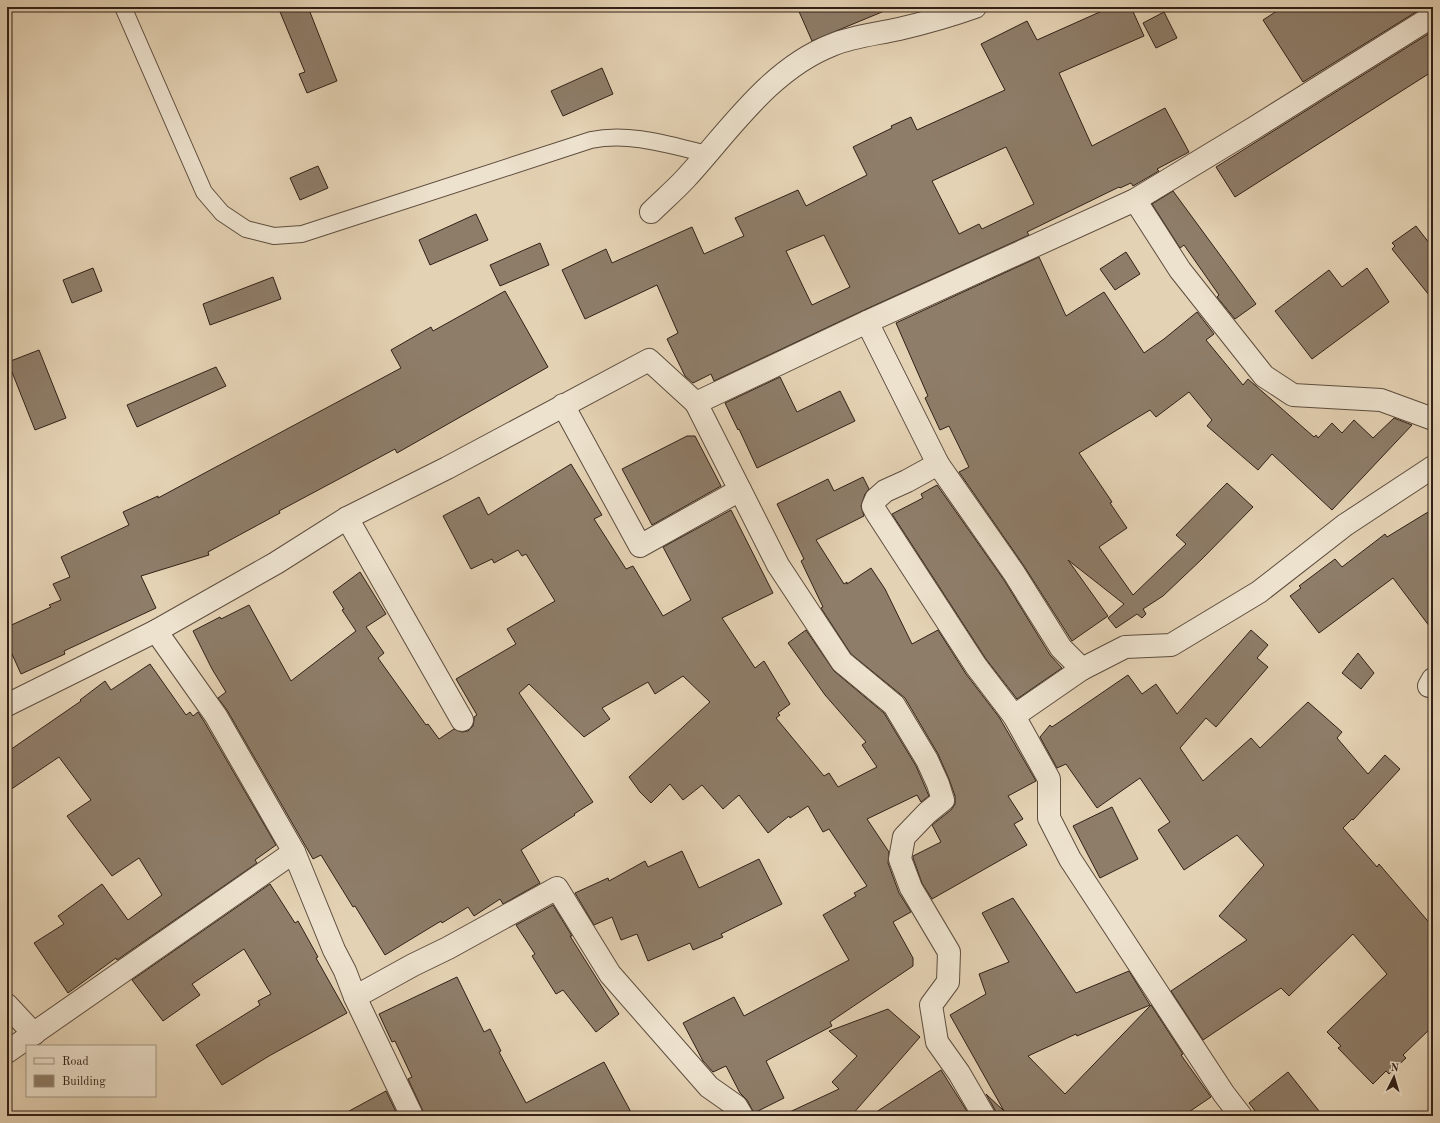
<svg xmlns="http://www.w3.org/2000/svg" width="1440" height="1123" viewBox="0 0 1440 1123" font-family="'Old Standard TT',serif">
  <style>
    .building { fill: #8e7d69; stroke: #312117; fill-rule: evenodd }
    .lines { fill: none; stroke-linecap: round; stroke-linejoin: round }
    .service-casing { stroke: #5e4d3e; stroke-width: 18 }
    .minor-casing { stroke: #5e4d3e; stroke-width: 24 }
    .service { stroke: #ede2ce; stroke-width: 16 }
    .minor { stroke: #ede2ce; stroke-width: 22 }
  </style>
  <rect width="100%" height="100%" fill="#e4d2b4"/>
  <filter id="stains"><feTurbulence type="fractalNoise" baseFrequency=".005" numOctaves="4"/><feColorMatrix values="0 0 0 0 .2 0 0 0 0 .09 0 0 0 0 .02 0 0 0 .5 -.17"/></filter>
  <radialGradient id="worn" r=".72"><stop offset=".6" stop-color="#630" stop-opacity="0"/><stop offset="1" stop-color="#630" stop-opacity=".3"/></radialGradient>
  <g class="building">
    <path d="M278 7H308L337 81 307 93 299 74 305 72Z"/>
    <path d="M797 7H894L812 41Z"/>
    <path d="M1111 7H1131L1144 36 1059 73 1092 146 1165 108 1189 152 1157 169 1159 171 1133 186 1131 183 1120 188 1119 187 1027 232 1029 235 862 311 714 381 711 374 693 383 685 376 667 339 678 333 657 285 585 319 562 270 606 249 612 263 692 227 704 254 744 236 735 218 798 190 806 206 867 175 853 147 892 128 891 126 911 117 917 130 1005 90 981 44 1027 21 1037 40ZM1006 147 1034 204 982 229 979 224 959 234 932 181ZM824 235 850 287 812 305 786 251Z"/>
    <path d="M1283 7H1424L1303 82 1263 20Z"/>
    <path d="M1164 12 1177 38 1156 48 1143 23Z"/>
    <path d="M1433 31V71L1235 197 1216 167Z"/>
    <path d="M602 68 613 94 563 116 551 91Z"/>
    <path d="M318 166 328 188 300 200 290 178Z"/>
    <path d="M1173 191 1256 304 1235 319 1217 297 1219 295 1184 245 1180 248 1152 204Z"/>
    <path d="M476 214 488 240 430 265 419 240Z"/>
    <path d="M1416 226 1433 248V300L1392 249 1395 246 1392 243Z"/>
    <path d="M540 243 549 265 500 286 490 265Z"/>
    <path d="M1126 252 1140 274 1115 290 1100 269Z"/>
    <path d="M1039 257 1066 316 1104 292 1144 353 1164 339 1197 312 1214 334 1206 340 1243 385 1248 379 1314 437 1316 435 1318 438 1332 423 1342 433 1354 420 1373 438 1394 418 1412 425 1332 510 1272 454 1258 470 1207 426 1212 420 1189 392 1156 417 1150 410 1079 453 1112 502 1110 503 1127 528 1099 547 1133 595 1186 544 1176 535 1227 483 1253 507 1202 559 1163 596 1143 609 1146 614 1142 618 1137 614 1116 628 1108 618 1124 604 1068 560 1108 616 1072 641 1024 566 959 472 969 467 949 426 940 430 925 398 928 396 896 323Z"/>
    <path d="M93 268 102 291 72 303 63 280Z"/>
    <path d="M1367 268 1389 302 1312 359 1275 311 1329 270 1342 287Z"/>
    <path d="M273 277 281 299 210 325 203 304Z"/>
    <path d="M505 291 548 367 397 453 395 449 279 511 280 513 208 552 209 555 141 576 156 608 64 651 65 654 21 674 7 643V627L51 607 49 605 61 600 53 584 70 577 61 557 129 525 123 512 158 496V498L401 368 391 350 431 327 433 331Z"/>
    <path d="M39 350 66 418 35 430 8 362Z"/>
    <path d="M216 367 226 386 137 427 127 405Z"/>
    <path d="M780 377 797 412 840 391 855 421 757 468 739 429 738 430 725 403Z"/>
    <path d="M687 436H695L721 486 652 525 622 469Z"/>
    <path d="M571 464 602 515 594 519 626 569 633 566 663 616 691 600 663 547 731 510 773 593 722 618 755 668 764 661 790 704 778 713 780 715 776 718 824 776 829 773 838 787 877 767 862 745 866 742 825 695 788 643 806 630 834 671 884 713 916 766 929 796 921 802 917 795 867 819 889 852 888 863 899 893 911 912 893 922 913 958V966L830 1022 832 1026 766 1061 784 1098 754 1113 747 1100 740 1093 726 1066 713 1072 703 1061 683 1023 734 997 744 1016 849 960 823 915 856 896 854 893 867 886 829 829 823 832 808 806 790 818 789 816 768 833 739 795 723 809 702 785 683 800 670 784 651 803 640 792 629 777 710 702 683 676 655 694 648 682 602 708 610 719 584 737 529 684 519 693 593 802 574 814 575 815 521 850 540 883 503 904 500 899 474 916 468 907 442 923 441 921 385 955 355 906 353 907 321 855 313 859 227 710 218 698 226 692 212 669 193 631 220 617 221 619 249 605 291 681 356 631 342 610 344 609 333 592 360 572 386 614 366 627 384 653 378 658 426 725 428 724 439 739 454 729 462 732 468 731 473 726 474 720V717L477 715 456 679 516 644 507 629 555 601 526 554 522 556 518 550 494 563 492 559 471 569 443 516 479 497 488 515Z"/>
    <path d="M863 477 869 489 865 494 861 506 864 516 816 540 844 584 847 582V584L871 568 885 589 912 644 938 630 966 674 999 717 1036 781 1008 796 1023 819 1014 824 1027 845 932 899 922 883 913 858V856L941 842 932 825 951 810 955 804V796L949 779 938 754 905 698 851 654 821 608 823 607 801 561 804 559 777 504 828 479 834 491Z"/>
    <path d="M937 485 1004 580 1050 655 1062 668 1017 699 986 659 892 514 923 498 921 494Z"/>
    <path d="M1433 509V631L1393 578 1319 633 1290 596 1301 588 1299 586 1335 559 1342 567 1385 534 1387 537Z"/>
    <path d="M1251 630 1268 645 1257 658 1268 667 1216 727 1206 718 1180 748 1203 781 1251 738 1260 748 1308 702 1342 732 1337 738 1368 774 1385 755 1400 769 1353 820 1352 819 1343 828 1377 867 1379 864 1433 927V1026L1403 1055 1406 1058 1389 1074 1386 1071 1373 1084 1338 1048 1341 1046 1327 1032 1387 974 1353 934 1289 996 1281 988 1203 1040 1171 991 1247 940 1219 916 1264 865 1237 835 1184 870 1158 830 1170 822 1140 778 1097 808 1066 764 1057 768 1040 737 1050 725 1052 727 1128 675 1142 694 1156 684 1177 714Z"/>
    <path d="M1358 653 1374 673 1361 689 1342 673Z"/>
    <path d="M150 664 186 715 190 712 193 716 198 712 205 723 276 845 255 860 257 863 117 960 116 958 68 993 34 943 64 924 58 916 102 884 128 920 162 895 139 858 112 876 67 816 91 800 59 757 7 792V752L81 701 80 700 105 681 111 690Z"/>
    <path d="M1112 807 1138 859 1100 878 1073 826Z"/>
    <path d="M682 851 699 888 759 859 782 904 721 934 723 937 693 950 690 943 648 961 637 934 621 940 612 917 594 925 575 893 608 878 609 881 645 861 648 867Z"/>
    <path d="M270 884 295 923 298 921 318 957 316 958 347 1013 269 1056 222 1085 196 1045 260 1005 258 1001 271 994 244 949 192 984 200 995 163 1021 132 980Z"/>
    <path d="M1013 898 1076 993 1129 971 1150 1005 1077 1036 1076 1034 1028 1056 1065 1094 1151 1005 1183 1054 1181 1055 1211 1097 1183 1116H996L995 1110 986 1094 1004 1111 950 1015 986 994 979 974 1009 962 982 913Z"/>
    <path d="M553 905 572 936H570L619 1014 596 1032 563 990 556 994 532 956 535 954 516 925Z"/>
    <path d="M457 977 484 1032 490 1029 501 1051 499 1052 526 1103 604 1062 633 1116H424L423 1111 408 1079 412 1077 395 1041 392 1042 379 1014Z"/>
    <path d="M888 1009 920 1037 851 1116H781L839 1089 832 1082 857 1056 829 1031Z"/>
    <path d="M941 1070 970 1116H870Z"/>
    <path d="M1288 1072 1323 1116H1259L1249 1103Z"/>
    <path d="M386 1091 398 1116H340Z"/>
  </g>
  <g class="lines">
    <g class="service-casing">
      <path id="service" d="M123 7 204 192 222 213 246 229 274 236 302 234 591 140C630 132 669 145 707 154"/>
    </g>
    <g class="minor-casing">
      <g id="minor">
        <path d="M1135 200 1180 270 1264 376 1293 395 1381 400 1433 419"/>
        <path d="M651 212C662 201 675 190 686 178 729 131 770 69 832 45 853 36 877 34 899 29 925 23 950 16 975 7"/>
        <path d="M867 322 938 464 907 481 885 491 876 499 873 506 876 512 976 666 1014 716 1049 779V818L1070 859 1224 1094 1241 1116"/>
        <path d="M696 403 867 322 1135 200 1254 128 1433 16"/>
        <path d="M563 405 640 546 740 490"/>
        <path d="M938 464 1014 573 1061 648 1082 669 1014 716"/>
        <path d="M347 518 462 720"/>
        <path d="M156 631 216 716 294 852 334 950 345 971 355 997 413 965 448 948 557 888 610 974 709 1087 736 1106 742 1116"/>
        <path d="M1082 669 1125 647 1171 645 1259 592 1345 525 1433 467"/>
        <path d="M1429 686 1433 679"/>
        <path d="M7 705 156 631 276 563 347 518 447 468 649 360 696 403 778 565 842 662 894 705 927 760 938 784 943 800 927 813 904 837 900 859 911 888 949 952 948 982 931 1005 937 1042 959 1073 984 1116"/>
        <path d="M355 997 412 1116"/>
        <path d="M7 1005 34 1034"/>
        <path d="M7 1052 294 852"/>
      </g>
    </g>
    <use href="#service" class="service"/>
    <use href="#minor" class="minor"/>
  </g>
  <rect width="1440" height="1123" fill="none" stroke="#e4d2b4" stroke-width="24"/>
  <rect x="8" y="8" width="1424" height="1107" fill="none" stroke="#312117" stroke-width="2"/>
  <rect x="12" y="12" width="1416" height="1099" fill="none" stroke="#312117"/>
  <rect x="26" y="1045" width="130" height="52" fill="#ede2ce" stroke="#a29585"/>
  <rect x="34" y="1058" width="20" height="6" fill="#ede2ce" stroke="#a29585"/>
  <text x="62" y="1065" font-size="12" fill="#312117">Road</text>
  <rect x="34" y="1075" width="20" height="12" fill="#8e7d69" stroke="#a29585"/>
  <text x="62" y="1085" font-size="12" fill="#312117">Building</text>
  <g transform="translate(1394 1077) rotate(5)" stroke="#ede2ce" stroke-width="3" paint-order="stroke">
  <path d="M0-3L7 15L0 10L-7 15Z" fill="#312117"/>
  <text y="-6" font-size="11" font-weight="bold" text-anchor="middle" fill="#312117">N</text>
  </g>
  <rect width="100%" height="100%" filter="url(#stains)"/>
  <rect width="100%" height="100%" fill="url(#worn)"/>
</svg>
